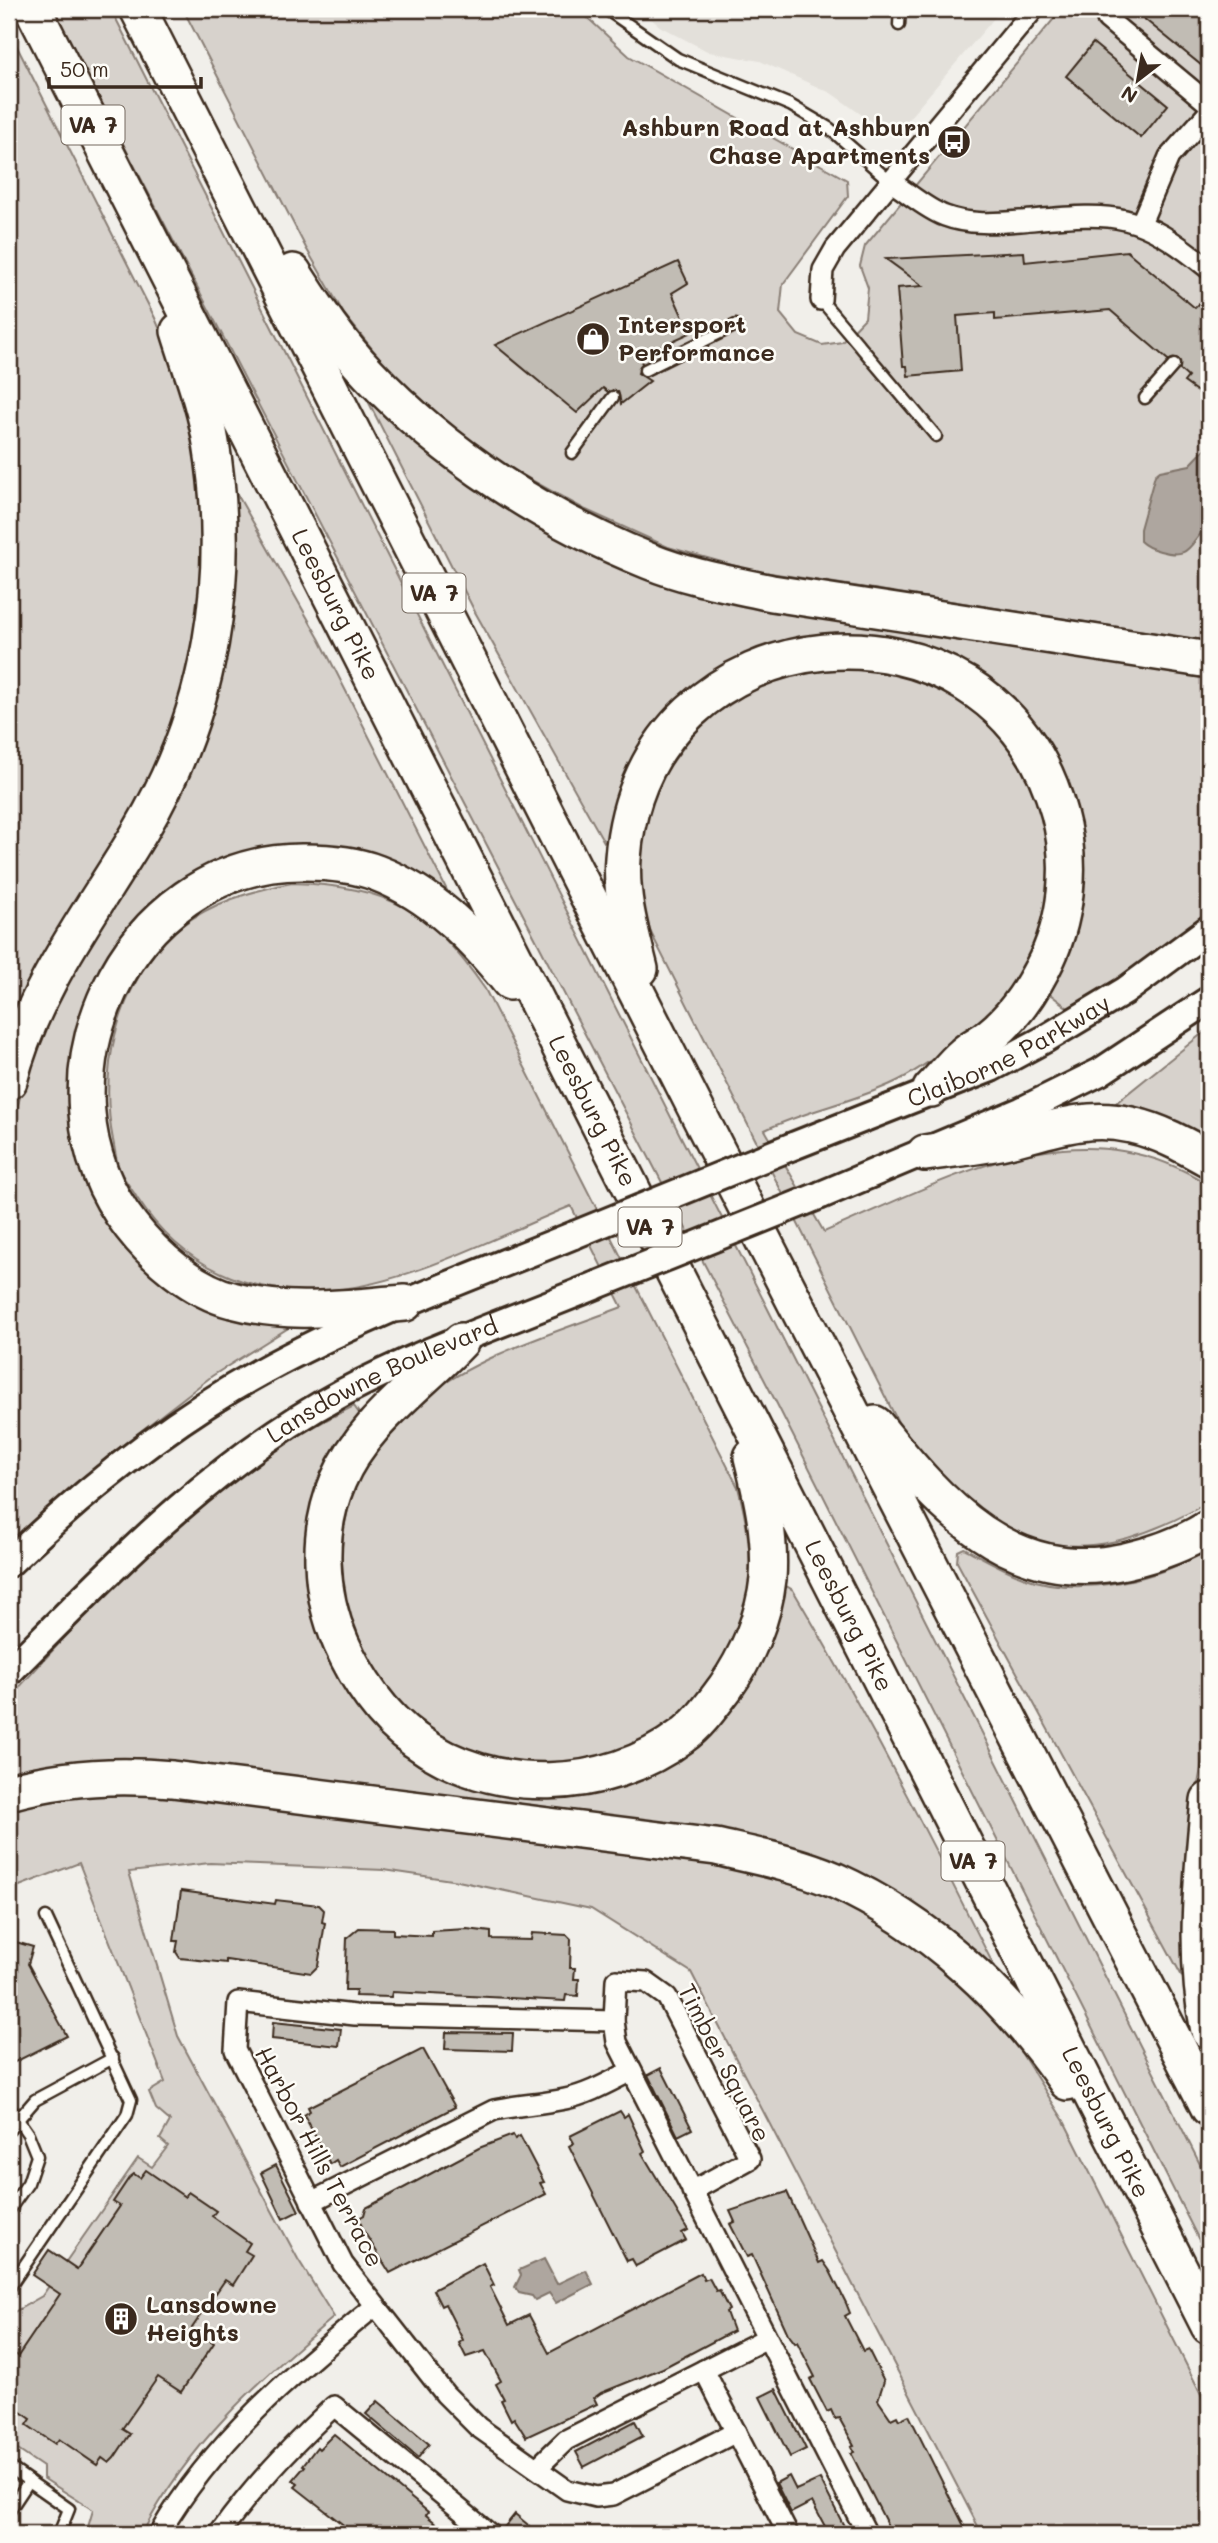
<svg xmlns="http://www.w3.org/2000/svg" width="1218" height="2543" viewBox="0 0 1218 2543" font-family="Mali,sans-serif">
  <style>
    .built { fill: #e3e0da }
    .green { fill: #d7d2cc; stroke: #897e75; stroke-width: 2 }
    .water { fill: #aea69f; stroke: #80746b; stroke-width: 2 }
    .building { fill: #c1bcb4; stroke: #3b2a1e; stroke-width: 2 }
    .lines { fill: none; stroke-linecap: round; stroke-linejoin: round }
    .lane-casing { stroke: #3b2a1e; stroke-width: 15 }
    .street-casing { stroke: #3b2a1e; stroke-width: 24 }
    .secondary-casing { stroke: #3b2a1e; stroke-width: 32 }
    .highway-casing { stroke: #3b2a1e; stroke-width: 40 }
    .lane { stroke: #fdfcf7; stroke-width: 10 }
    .street { stroke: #fdfcf7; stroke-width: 19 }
    .secondary { stroke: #fdfcf7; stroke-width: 26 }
    .highway { stroke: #fdfcf7; stroke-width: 35 }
    .secondary-bridge-casing { stroke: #3b2a1e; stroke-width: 32; stroke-linecap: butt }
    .secondary-bridge { stroke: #fdfcf7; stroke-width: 26 }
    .labels { text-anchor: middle; stroke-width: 5; stroke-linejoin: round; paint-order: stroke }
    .shield { fill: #fdfcf7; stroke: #75695f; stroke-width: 2 }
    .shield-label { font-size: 23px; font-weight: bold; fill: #3b2a1e }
    .poi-label { font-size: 24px; font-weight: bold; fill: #3b2a1e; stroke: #fdfcf7; text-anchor: start }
    .street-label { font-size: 24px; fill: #3b2a1e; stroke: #fdfcf7 }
  </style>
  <rect width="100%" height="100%" fill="#f1efea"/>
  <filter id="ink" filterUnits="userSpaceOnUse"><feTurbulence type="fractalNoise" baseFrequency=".0143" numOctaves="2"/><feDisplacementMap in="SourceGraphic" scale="14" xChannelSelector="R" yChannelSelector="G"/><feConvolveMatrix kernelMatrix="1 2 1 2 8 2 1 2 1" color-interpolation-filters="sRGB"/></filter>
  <g filter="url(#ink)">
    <path class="built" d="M639 9H1002L893 137 831 93 760 61 709 52 661 27Z"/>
    <g class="green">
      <path d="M53 9H111L1209 2182V2260L777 1404Z"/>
      <path d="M183 9H578L629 56 847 180 848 196 783 284 780 313 798 335 822 345 842 342 865 318 868 288 860 266 865 246 1062 9H1209V641L750 570 668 547 586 510 512 469 441 422 393 375 344 314 306 248Z"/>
      <path d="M9 31 155 318 188 395 210 563 167 764 9 1030Z"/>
      <path d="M361 387 510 505 952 637 1209 676V913L1136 968 1068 1008 1046 991 1080 836 1068 792 1050 755 912 646 881 637 848 636 786 642 752 655 610 841 604 842 475 612Z"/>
      <path d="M229 480 320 640 456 908 283 852 104 967 83 1015 72 1066 73 1114 118 1228 293 1325 212 1376 115 1451 9 1546 10 1133 29 1065 52 1005 187 754Z"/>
      <path d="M836 668C874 672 911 673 944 692 1064 759 1088 930 982 1021 961 1039 919 1071 895 1082 854 1102 807 1110 765 1130L824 1232C950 1179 1078 1101 1209 1185V1502C1065 1584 992 1547 898 1422L646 923 636 880 645 824 659 781 701 723 775 676Z"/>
      <path d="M292 883C389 886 430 910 485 989L738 1487C750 1534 755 1573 742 1621 739 1631 737 1644 732 1653 724 1666 714 1678 705 1690 682 1721 650 1741 614 1754 577 1768 542 1767 503 1759 335 1724 283 1504 422 1399 480 1354 555 1333 622 1307L571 1206C499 1235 409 1284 332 1290 250 1297 182 1267 137 1198 132 1189 124 1180 120 1171 116 1162 115 1149 113 1140 99 1069 116 996 164 942 195 907 249 891 292 883Z"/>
      <path d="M1209 1028V1145L1111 1107Z"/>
      <path d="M354 1406 361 1416 321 1484 351 1690 527 1793 735 1704 768 1650 786 1586 793 1590C873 1725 943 1864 1013 2004L960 1950 731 1841 9 1782V1699C110 1586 214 1471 354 1406Z"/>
      <path d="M964 1548C983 1558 1003 1570 1023 1577 1078 1598 1162 1580 1209 1548V1727L1189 1831 1190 1991 957 1562 958 1551Z"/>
      <path d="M109 1791 152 1792 751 1862 850 1900 906 1936 980 2001 1022 2054 1064 2121 1209 2410V2534H982L691 1972 591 1909 458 1881 384 1870 210 1863 129 1872 178 2036 298 2259 334 2317C259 2380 187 2445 142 2534H86L93 2510 43 2478V2467L9 2444V2315L42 2296 138 2158 152 2167 168 2146 160 2139 170 2121 156 2109 149 2092 165 2082 79 1863 9 1890V1809L40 1800Z"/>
    </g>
    <g class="water">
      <path d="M1209 445V525C1188 544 1192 560 1160 551 1152 549 1146 547 1140 541V529L1155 475 1160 471 1190 465Z"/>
      <path d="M544 2259 557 2284 586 2270 593 2284 556 2303 549 2293 535 2300 532 2296 519 2293 515 2287 521 2275 519 2270Z"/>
    </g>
    <g class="building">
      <path d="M1132 9H1199L1209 17V55L1201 65Z"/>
      <path d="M1093 43 1168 105 1141 138 1066 76Z"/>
      <path d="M1127 251 1195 308 1200 303 1209 311V400L1184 382 1188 377 1180 370 1179 360H1168L1110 310 995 320V313L957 316 961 371 908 376 907 366H903L897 288 923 286 886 259 1024 252 1025 262Z"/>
      <path d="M678 262 688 283 672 293 690 333 639 356 642 363 638 373 650 381 621 404 618 391 608 392 603 388 577 413 495 345Z"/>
      <path d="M181 1891 275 1904 276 1900 319 1905 324 1910 322 1922 325 1923 318 1966 311 1973 226 1960V1963L180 1958 176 1952 178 1941H174Z"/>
      <path d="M359 1928 393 1929V1934L432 1936V1931L467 1929 491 1932V1939L531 1940 532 1933 567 1935 571 1939 570 1968H575L574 1979H579L578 1996 566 1995 565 2001 392 1992 391 1997 355 1996 356 1990H345L347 1938Z"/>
      <path d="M9 1940 33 1947 28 1964 67 2036 9 2065Z"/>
      <path d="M273 2022 341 2029 339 2046 272 2039Z"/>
      <path d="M446 2032 513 2033 512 2051 445 2049Z"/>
      <path d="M423 2049 455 2107 340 2167 336 2160 330 2164 304 2115 310 2111 308 2107Z"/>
      <path d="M661 2068 692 2129 678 2136 648 2075Z"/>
      <path d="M620 2111 624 2117 628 2114 645 2151 642 2153 688 2230 682 2233 686 2240 636 2266 632 2259 627 2261 569 2146 574 2143 570 2136Z"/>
      <path d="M513 2135 515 2139 520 2136 544 2182 540 2183 546 2194 390 2273 363 2230 359 2218 364 2215 366 2208 479 2148Z"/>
      <path d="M276 2165 299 2211 283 2219 261 2173Z"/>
      <path d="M146 2170 185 2197 188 2192 216 2211 212 2216 250 2243 245 2251 252 2255 233 2285 225 2280 192 2328 214 2343 181 2392 158 2377 122 2429 130 2434 114 2458 109 2463 102 2458 97 2465 59 2439 55 2444 27 2425 31 2419 9 2404V2350L18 2356 60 2294 32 2275 49 2250 77 2269 120 2206 113 2202 129 2178 134 2174 140 2178Z"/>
      <path d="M787 2192 819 2263 823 2261 830 2271 846 2303 850 2313 845 2316 863 2351 868 2349 884 2381 878 2400 891 2419 897 2416 899 2420 909 2415 968 2534H892L851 2453 854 2452 851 2446 854 2445 839 2418 835 2419 831 2410 827 2412 810 2379 815 2377 797 2342 795 2343 788 2334 752 2255 747 2257 730 2224 735 2222 730 2211Z"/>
      <path d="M483 2263 494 2285 490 2287 509 2325 529 2315 549 2353 701 2273 704 2280 709 2278 716 2291 719 2290 729 2310 726 2312 733 2331 663 2368 601 2393 594 2398 597 2404 526 2437 514 2418 511 2420 501 2400 504 2399 496 2384 501 2381 485 2351 466 2357 459 2343 463 2340 445 2304 441 2306 433 2290Z"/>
      <path d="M776 2389 806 2449 790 2457 760 2397Z"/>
      <path d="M378 2401 429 2444 418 2458 366 2414Z"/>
      <path d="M635 2421 643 2436 584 2467 576 2452Z"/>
      <path d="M334 2434 428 2512 426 2515 449 2534H355L295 2487 298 2484 293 2480 305 2466 303 2465 317 2447 319 2449Z"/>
      <path d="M789 2476 796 2490 820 2479 848 2534H829L812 2502 791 2513 776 2483Z"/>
      <path d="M515 2514 539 2534H502V2530Z"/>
    </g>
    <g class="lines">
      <g class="lane-casing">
        <g id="lane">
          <path d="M606 9 678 59 790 105 829 128 891 182"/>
          <path d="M899 25 900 9"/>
          <path d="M821 300 936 436"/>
          <path d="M645 370 736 325"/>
          <path d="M1145 398 1174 365"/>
          <path d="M572 453 613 397"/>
          <path d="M9 2107 28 2134 37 2156 28 2183 9 2210"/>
          <path d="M9 2130 35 2100 113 2058"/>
          <path d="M9 2288 127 2115 131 2100 46 1917"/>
          <path d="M9 2467 69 2509 59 2534"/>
          <path d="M9 2511 29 2481"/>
          <path d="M9 2533 10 2534"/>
        </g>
      </g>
      <g class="street-casing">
        <g id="street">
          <path d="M1107 19 1209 104"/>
          <path d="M891 182C909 193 926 209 945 216 968 225 997 223 1020 221 1114 213 1134 208 1209 269"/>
          <path d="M1141 223 1169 157 1209 112"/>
          <path d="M821 300 823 270 835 249 1034 9"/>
          <path d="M614 2021 355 2015 238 2002 235 2050 343 2264 445 2394 478 2427 567 2490 596 2497 613 2495 736 2432"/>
          <path d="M692 2191 750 2159 667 1997 646 1982 616 1980 614 2021 617 2042 867 2534"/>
          <path d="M311 2202 494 2110C518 2105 541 2104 565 2099 589 2094 609 2082 631 2071"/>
          <path d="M704 2370 788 2534"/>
          <path d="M537 2468 566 2440 767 2338"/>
          <path d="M159 2534C213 2441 292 2374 374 2307"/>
          <path d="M219 2534C253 2486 291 2446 334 2406L490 2534"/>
        </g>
      </g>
      <g class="secondary-casing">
        <g id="secondary">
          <path id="s1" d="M793 1146 991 1068 1045 1039 1125 991 1209 929"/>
          <path d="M821 1195 1021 1111 1100 1072 1209 1000"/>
          <path d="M9 1563C85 1490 169 1422 262 1371 362 1316 469 1278 574 1235"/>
          <path id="s2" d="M9 1672C112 1569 212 1463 342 1393 423 1350 512 1320 597 1285"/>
        </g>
      </g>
      <g class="highway-casing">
        <g id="highway">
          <path id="s3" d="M33 9 1209 2326"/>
          <path d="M138 9 702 1121 1209 2108"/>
          <path d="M293 272C316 308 339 343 369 374 445 455 546 520 649 561 688 577 731 584 772 593L1209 660"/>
          <path d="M640 969C631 933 620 896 623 858 641 607 995 575 1059 813 1073 864 1067 922 1042 969 1029 994 1013 1018 990 1036 982 1043 971 1047 964 1054 952 1064 942 1078 931 1089"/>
          <path d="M9 1081C33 987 92 912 141 830 211 712 233 577 211 443 205 405 190 367 179 331"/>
          <path d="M925 1153C950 1149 975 1147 1000 1142 1044 1132 1083 1114 1131 1125 1159 1131 1184 1145 1209 1159"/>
          <path d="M405 1303C346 1307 289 1316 232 1300 193 1290 155 1257 131 1226 22 1087 124 860 304 862 329 862 354 864 377 873 432 894 474 937 510 982"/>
          <path d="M461 1341C419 1386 363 1422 338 1481 316 1532 319 1592 341 1643 357 1679 382 1717 415 1740 492 1797 607 1793 682 1736 699 1724 712 1705 725 1688 747 1657 764 1617 768 1579 771 1537 762 1497 752 1457"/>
          <path d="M875 1424C940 1505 1010 1586 1125 1561 1156 1554 1182 1545 1209 1528"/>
          <path d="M9 1792C62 1777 117 1774 172 1779L716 1847C755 1856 797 1864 834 1880 930 1923 1008 1997 1067 2082"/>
          <path d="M1209 1800C1202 1877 1193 1955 1209 2031"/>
        </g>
      </g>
      <use href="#lane" class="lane"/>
      <use href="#street" class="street"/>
      <use href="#secondary" class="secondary"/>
      <use href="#highway" class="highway"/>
      <g class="secondary-bridge-casing">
        <g id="secondary-bridge">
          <path d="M574 1235 793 1146"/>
          <path d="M597 1285 821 1195"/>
        </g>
      </g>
      <use href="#secondary-bridge" class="secondary-bridge"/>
    </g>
  </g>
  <defs>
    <g id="bus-disc" transform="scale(1.75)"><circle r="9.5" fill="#3b2a1e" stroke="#fdfcf7"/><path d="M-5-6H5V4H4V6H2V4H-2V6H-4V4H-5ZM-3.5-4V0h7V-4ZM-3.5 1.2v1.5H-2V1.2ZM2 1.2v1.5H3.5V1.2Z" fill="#fff"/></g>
    <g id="shop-disc" transform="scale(1.75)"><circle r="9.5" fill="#3b2a1e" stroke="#fdfcf7"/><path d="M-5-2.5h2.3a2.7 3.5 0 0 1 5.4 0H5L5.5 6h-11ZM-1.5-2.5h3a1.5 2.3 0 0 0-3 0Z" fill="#fff"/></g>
    <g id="building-disc" transform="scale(1.75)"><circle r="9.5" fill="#3b2a1e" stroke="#fdfcf7"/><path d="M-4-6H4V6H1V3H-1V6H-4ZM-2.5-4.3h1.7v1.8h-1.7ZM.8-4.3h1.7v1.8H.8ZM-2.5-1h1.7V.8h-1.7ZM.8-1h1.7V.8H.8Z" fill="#fff"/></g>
  </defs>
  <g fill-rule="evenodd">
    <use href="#bus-disc" x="954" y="142"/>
    <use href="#shop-disc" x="593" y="339"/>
    <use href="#building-disc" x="121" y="2319"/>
  </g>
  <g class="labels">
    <g class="shield">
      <rect x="61.5" y="105.5" width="63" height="39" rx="5"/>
      <rect x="402.5" y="573.5" width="63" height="39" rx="5"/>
      <rect x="618.5" y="1207.5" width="63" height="39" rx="5"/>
      <rect x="941.5" y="1841.5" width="63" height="39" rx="5"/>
    </g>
    <g class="shield-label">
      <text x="93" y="133">VA 7</text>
      <text x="434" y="601">VA 7</text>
      <text x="650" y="1235">VA 7</text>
      <text x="973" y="1869">VA 7</text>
    </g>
    <g class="poi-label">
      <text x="930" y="136" text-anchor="end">Ashburn Road at Ashburn<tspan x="930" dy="28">Chase Apartments</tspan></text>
      <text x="618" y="333">Intersport<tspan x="618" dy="28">Performance</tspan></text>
      <text x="146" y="2313">Lansdowne<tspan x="146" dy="28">Heights</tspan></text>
    </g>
    <g class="street-label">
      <text dy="8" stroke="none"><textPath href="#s3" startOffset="668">Leesburg Pike</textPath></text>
      <text dy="8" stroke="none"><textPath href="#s1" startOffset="236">Claiborne Parkway</textPath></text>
      <text dy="8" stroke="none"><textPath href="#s3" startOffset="1236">Leesburg Pike</textPath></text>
      <text dy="8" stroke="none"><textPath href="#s2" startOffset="478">Lansdowne Boulevard</textPath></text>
      <text dy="8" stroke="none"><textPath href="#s3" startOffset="1802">Leesburg Pike</textPath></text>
      <text transform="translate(724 2063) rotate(63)" y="8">Timber Square</text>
      <text dy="8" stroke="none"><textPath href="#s3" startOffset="2370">Leesburg Pike</textPath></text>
      <text transform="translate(319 2157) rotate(62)" y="8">Harbor Hills Terrace</text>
    </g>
  </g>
  <rect width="1218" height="2543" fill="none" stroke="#fdfcf7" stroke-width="35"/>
  <rect x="18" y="18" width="1183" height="2508" fill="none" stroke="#3b2a1e" stroke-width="2.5" filter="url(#ink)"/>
  <g transform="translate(1138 80) rotate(211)" stroke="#fdfcf7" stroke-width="5" paint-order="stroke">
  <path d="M0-5L12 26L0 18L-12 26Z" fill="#3b2a1e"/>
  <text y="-10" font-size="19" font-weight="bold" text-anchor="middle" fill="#3b2a1e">N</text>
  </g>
  <path d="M49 77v10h152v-10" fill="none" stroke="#3b2a1e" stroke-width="3.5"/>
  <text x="60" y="77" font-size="21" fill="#3b2a1e" stroke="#fdfcf7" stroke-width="5" paint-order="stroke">50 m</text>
</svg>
